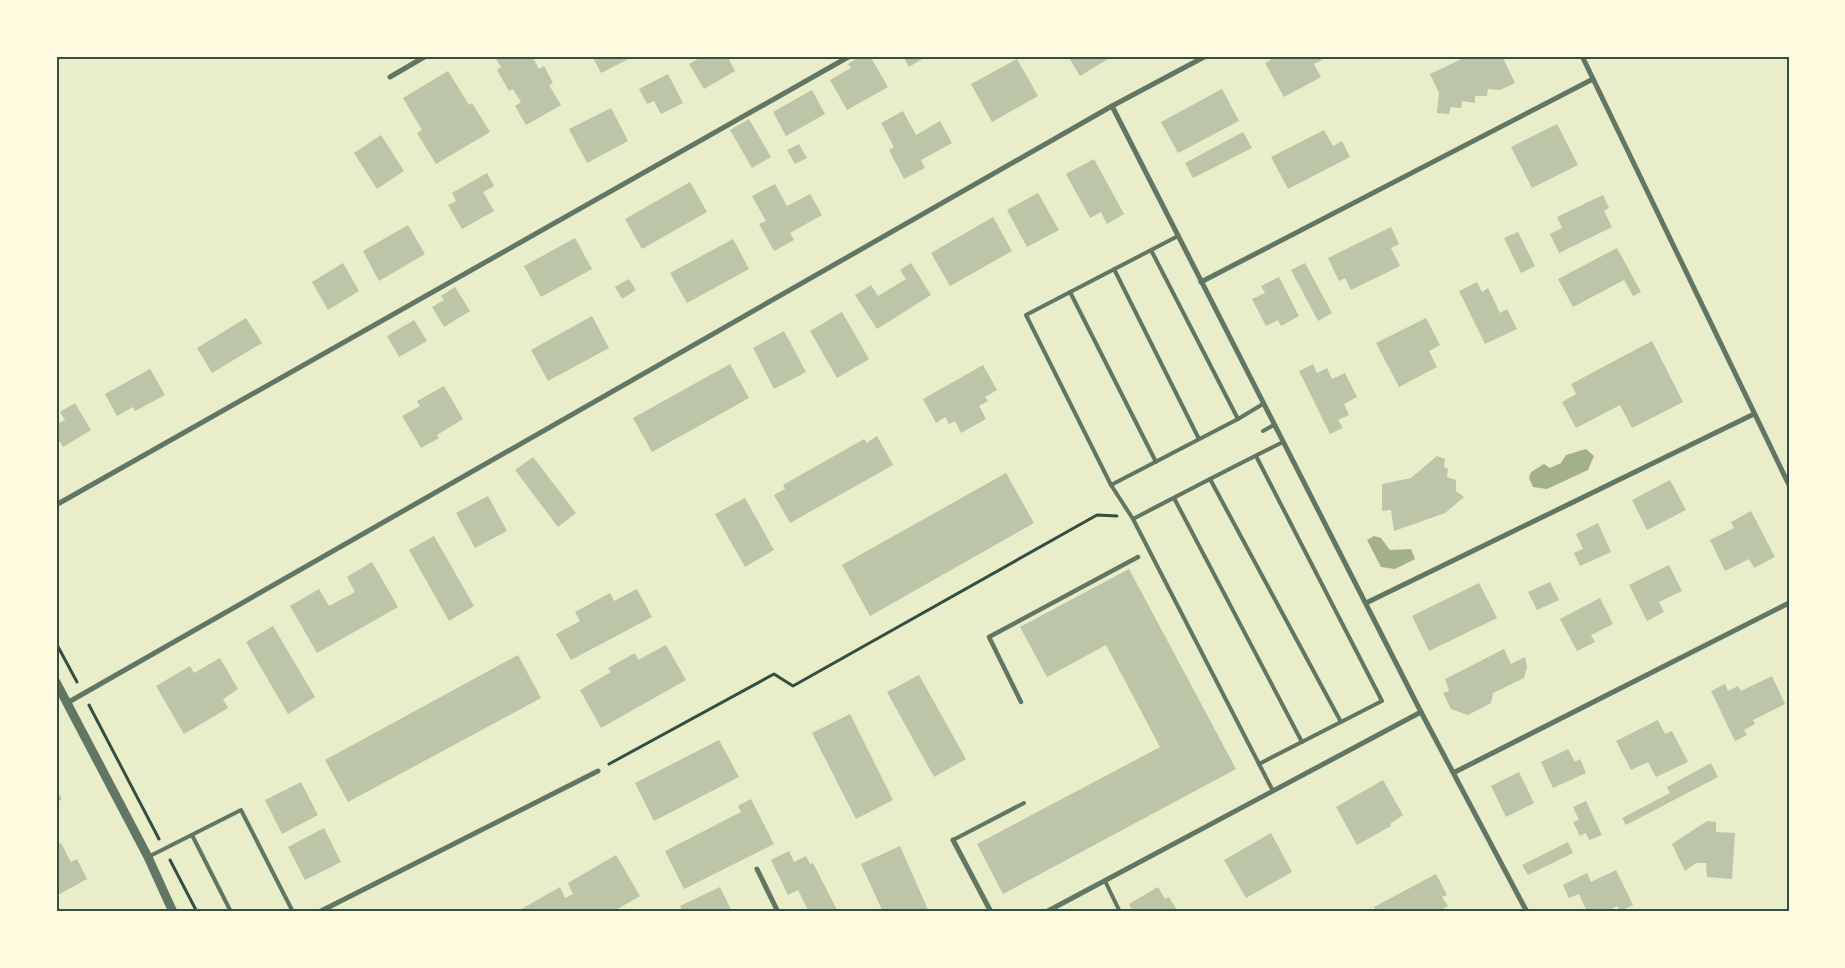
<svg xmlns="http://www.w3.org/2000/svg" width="1845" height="968" viewBox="0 0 1845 968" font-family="'Varela Round',sans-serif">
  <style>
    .water { fill: #a3b18a }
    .building { fill: #bcc5a7 }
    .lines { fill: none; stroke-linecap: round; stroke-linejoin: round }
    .path { stroke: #344e41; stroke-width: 3 }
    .service { stroke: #617663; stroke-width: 4 }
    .pedestrian { stroke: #617663; stroke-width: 4.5 }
    .minor { stroke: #617663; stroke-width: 5 }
    .tertiary { stroke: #617663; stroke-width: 9 }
    .neatline { fill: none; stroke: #344e41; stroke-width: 2 }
  </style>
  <rect width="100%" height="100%" fill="#e9edc9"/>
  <g class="water">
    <path d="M1586 449 1594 456 1588 470 1547 489 1533 487 1529 478 1531 472 1544 464 1550 468 1561 463 1566 455Z"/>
    <path d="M1374 536 1381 538 1390 550 1411 549 1415 559 1395 569 1381 567 1367 540Z"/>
  </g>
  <g class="building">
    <path d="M494 56H532L539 69 544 66 553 83 549 85 561 105 526 125 515 106 521 102 513 89 509 91 497 70 501 67Z"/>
    <path d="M592 56H634L601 73Z"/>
    <path d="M703 56H727L735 71 704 89 689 64Z"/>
    <path d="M861 56H870L888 87 847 110 830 80 851 68 848 64Z"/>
    <path d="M903 56H927L909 67Z"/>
    <path d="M1068 56H1107L1108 59 1080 76Z"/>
    <path d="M1277 56H1320L1322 60 1314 64 1321 77 1284 97 1265 63Z"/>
    <path d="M1468 56H1502L1515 83 1500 90 1488 89 1487 96H1475V103L1462 101 1461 108 1451 107 1449 114 1437 113 1439 93 1430 74Z"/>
    <path d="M1017 59 1038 96 992 122 971 84Z"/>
    <path d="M448 71 469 105 472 103 490 132 436 164 417 133 422 130 403 98Z"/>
    <path d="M668 74 683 103 661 114 654 101 647 104 639 89Z"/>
    <path d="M1222 89 1239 121 1178 153 1161 122Z"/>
    <path d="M812 90 825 114 786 136 773 112Z"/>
    <path d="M611 108 628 141 587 163 569 129Z"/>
    <path d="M903 111 916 135 940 121 952 143 921 160 925 168 904 179 889 150 894 147 881 123Z"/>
    <path d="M749 119 771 157 752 168 730 130Z"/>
    <path d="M1557 124 1578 165 1532 188 1511 147Z"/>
    <path d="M1324 130 1333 146 1342 141 1350 157 1288 189 1271 157Z"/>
    <path d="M1243 132 1252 148 1193 178 1185 163Z"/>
    <path d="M381 135 404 171 377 189 354 153Z"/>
    <path d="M799 144 807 158 795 164 787 150Z"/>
    <path d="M1094 159 1124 214 1107 224 1101 212 1090 218 1066 174Z"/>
    <path d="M487 173 494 186 483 192 494 211 462 229 448 205 456 201 452 193Z"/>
    <path d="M690 182 707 212 642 249 625 219Z"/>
    <path d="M775 184 787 206 810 194 822 215 790 233 794 240 774 251 759 224 766 221 752 196Z"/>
    <path d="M1038 193 1059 230 1027 247 1007 210Z"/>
    <path d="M1603 195 1609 208 1604 211 1612 227 1559 253 1550 234 1562 228 1557 217Z"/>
    <path d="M993 217 1012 251 950 286 931 253Z"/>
    <path d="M408 225 425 254 379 281 363 251Z"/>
    <path d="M1391 227 1399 244 1391 248 1400 266 1351 290 1345 278 1339 281 1328 258Z"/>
    <path d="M1518 232 1535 266 1521 273 1504 238Z"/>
    <path d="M575 238 592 269 541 297 524 266Z"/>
    <path d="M733 239 749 269 687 303 670 273Z"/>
    <path d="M1617 248 1641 292 1633 296 1624 280 1573 307 1558 279Z"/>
    <path d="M343 263 359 291 328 310 312 282Z"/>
    <path d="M911 263 931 295 877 329 855 295 871 285 878 296 906 279 900 270Z"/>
    <path d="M1305 263 1332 313 1318 321 1291 270Z"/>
    <path d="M1279 277 1299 316 1281 326 1278 320 1266 326 1252 299 1265 293 1261 286Z"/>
    <path d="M629 279 636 290 622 299 615 287Z"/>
    <path d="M1477 282 1482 292 1488 288 1500 313 1507 309 1517 329 1485 344 1459 291Z"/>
    <path d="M455 287 470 311 444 327 432 307 444 300 441 296Z"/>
    <path d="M842 312 869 359 837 378 810 331Z"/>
    <path d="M592 316 609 348 548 381 531 350Z"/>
    <path d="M246 318 262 343 212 373 197 348Z"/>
    <path d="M1426 318 1440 345 1429 351 1437 367 1399 387 1376 343Z"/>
    <path d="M414 320 427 341 399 357 387 336Z"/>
    <path d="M784 331 806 372 774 389 753 348Z"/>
    <path d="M1652 341 1683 402 1632 428 1620 405 1576 428 1562 402 1576 394 1571 384Z"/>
    <path d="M730 364 749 398 652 452 633 418Z"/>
    <path d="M1313 364 1317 373 1327 368 1332 379 1345 373 1357 397 1344 404 1349 415 1338 420 1343 428 1330 434 1299 371Z"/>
    <path d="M983 365 997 390 985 397 988 401 979 406 986 419 961 433 955 421 949 424 945 417 936 423 923 399Z"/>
    <path d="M150 369 165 395 135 411 133 407 117 416 105 394Z"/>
    <path d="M444 386 463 419 437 435 439 438 421 448 402 416 420 406 417 401Z"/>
    <path d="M75 403 91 430 63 447 56 436V425L65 420 60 412Z"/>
    <path d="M877 436 893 465 790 523 774 495 785 489 783 485 864 439 867 443Z"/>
    <path d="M1437 456 1445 459 1444 467 1448 469 1447 477 1456 480V491L1464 497 1445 513 1394 531 1391 510 1382 511V484L1411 478Z"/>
    <path d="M533 457 576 513 558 527 515 470Z"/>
    <path d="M1006 473 1034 523 870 616 842 565Z"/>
    <path d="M1670 480 1686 510 1647 530 1632 500Z"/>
    <path d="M488 496 507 531 475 548 456 513Z"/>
    <path d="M745 498 774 550 745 567 715 514Z"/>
    <path d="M1751 511 1775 557 1754 568 1749 559 1725 571 1710 540 1734 528 1731 522Z"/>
    <path d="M1598 523 1611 552 1580 566 1574 553 1583 549 1576 534Z"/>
    <path d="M434 536 474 606 449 621 409 550Z"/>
    <path d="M372 562 398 607 317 653 290 606 319 589 329 606 355 592 347 577Z"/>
    <path d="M1669 565 1682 591 1659 602 1664 612 1647 621 1629 585Z"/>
    <path d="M1129 569 1236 769 1003 894 977 844 1160 747 1106 645 1047 677 1020 627Z"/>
    <path d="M1550 582 1559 600 1537 610 1528 592Z"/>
    <path d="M1479 583 1497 618 1429 651 1412 616Z"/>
    <path d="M637 589 652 617 571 660 556 634 580 621 575 612 610 593 614 601Z"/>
    <path d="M1600 598 1613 624 1591 635 1595 642 1577 651 1560 619Z"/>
    <path d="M273 626 315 697 288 714 246 642Z"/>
    <path d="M666 645 686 680 601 728 580 690 611 672 608 668 635 653 638 660Z"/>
    <path d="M1504 649 1511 664 1525 657 1527 667 1524 678 1493 693 1491 703 1468 715 1451 709 1443 693 1449 691 1445 679Z"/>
    <path d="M518 655 541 698 348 802 325 760Z"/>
    <path d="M220 658 238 689 223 699 228 708 184 734 156 686 190 666 194 673Z"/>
    <path d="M919 675 966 759 934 777 887 692Z"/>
    <path d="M1772 676 1785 704 1753 720 1755 724 1744 730 1747 735 1735 741 1711 691 1725 684 1728 691 1738 686 1741 691Z"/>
    <path d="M850 714 893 800 856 819 812 733Z"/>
    <path d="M1658 720 1665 734 1672 731 1688 762 1656 777 1648 762 1631 770 1616 741Z"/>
    <path d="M719 740 739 777 654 821 635 783Z"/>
    <path d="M1568 749 1575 762 1580 759 1586 773 1553 788 1541 762Z"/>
    <path d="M1711 763 1718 777 1626 825 1622 818 1670 793 1667 787Z"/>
    <path d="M1519 772 1534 803 1506 817 1491 786Z"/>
    <path d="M1383 780 1403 815 1390 824 1391 826 1357 845 1336 807Z"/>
    <path d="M301 782 318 815 282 834 265 800Z"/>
    <path d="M56 788 62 799 56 802Z"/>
    <path d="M751 799 774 844 684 889 665 851 741 812 738 806Z"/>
    <path d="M1586 801 1602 835 1589 840 1586 833 1580 836 1573 822 1579 820 1573 807Z"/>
    <path d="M1707 821 1716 822V832L1735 833 1732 879 1707 877 1706 863H1696L1685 871 1672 844Z"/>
    <path d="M324 828 341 862 305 880 288 847Z"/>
    <path d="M1271 833 1292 872 1246 898 1224 860Z"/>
    <path d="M1568 842 1573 853 1528 875 1522 865Z"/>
    <path d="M61 843 71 862 77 859 87 879 56 896V845Z"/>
    <path d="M900 846 929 912H883L861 864Z"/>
    <path d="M789 851 794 862 806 856 810 864 813 863 838 912H809L798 890 788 895 771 860Z"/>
    <path d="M616 855 640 896 612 912H516L560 887 565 898 573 894 568 883Z"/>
    <path d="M1616 870 1633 905 1620 911 1617 906 1606 912H1587L1579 894 1569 898 1563 885 1587 873 1591 882Z"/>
    <path d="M1436 874 1447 895 1442 897 1448 906 1437 912H1377L1374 907Z"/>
    <path d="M720 887 732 912H683L680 906Z"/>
    <path d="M1158 887 1165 899 1169 897 1178 912H1133L1129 904Z"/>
  </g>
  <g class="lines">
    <g class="path">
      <path d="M56 643 77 682"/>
      <path d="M89 705 159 839"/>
      <path d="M609 764 774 674 793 686 1097 515 1117 516"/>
      <path d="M170 860 197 912"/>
    </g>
    <g class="service">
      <path d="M1151 250 1238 419 1111 485 1026 315 1178 236"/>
      <path d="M1114 269 1199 439"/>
      <path d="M1070 292 1156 462"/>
      <path d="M1238 419 1263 404"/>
      <path d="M1263 431 1274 425"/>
      <path d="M1256 456 1382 701 1259 764 1133 519C1183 493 1232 467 1283 442"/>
      <path d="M1210 479 1341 722"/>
      <path d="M1111 485 1133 519"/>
      <path d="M1174 498 1302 742"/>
      <path d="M1259 764 1273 791"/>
      <path d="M192 835 231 912"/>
      <path d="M953 840 1024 803"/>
      <path d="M148 857 241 810 293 912"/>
      <path d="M1105 881 1120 912"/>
    </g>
    <path class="pedestrian" d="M1021 702 989 637 1138 557"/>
    <g class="minor">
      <path d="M1582 56 1789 485"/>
      <path d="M390 77 426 56"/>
      <path d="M1112 106 1421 712 1527 912"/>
      <path d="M1201 282 1593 79"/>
      <path d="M56 505 850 56"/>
      <path d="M1366 603 1754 414"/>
      <path d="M67 703 1112 106 1206 56"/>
      <path d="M1455 772 1789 603"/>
      <path d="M953 840 991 912"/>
      <path d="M757 869 778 912"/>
      <path d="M319 912 598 771"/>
      <path d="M1046 912 1421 712"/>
    </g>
    <path class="tertiary" d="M56 682 148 857 173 912"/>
  </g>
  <rect width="1845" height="968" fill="none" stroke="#fefae0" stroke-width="115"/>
  <rect x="58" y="58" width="1730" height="852" class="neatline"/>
</svg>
